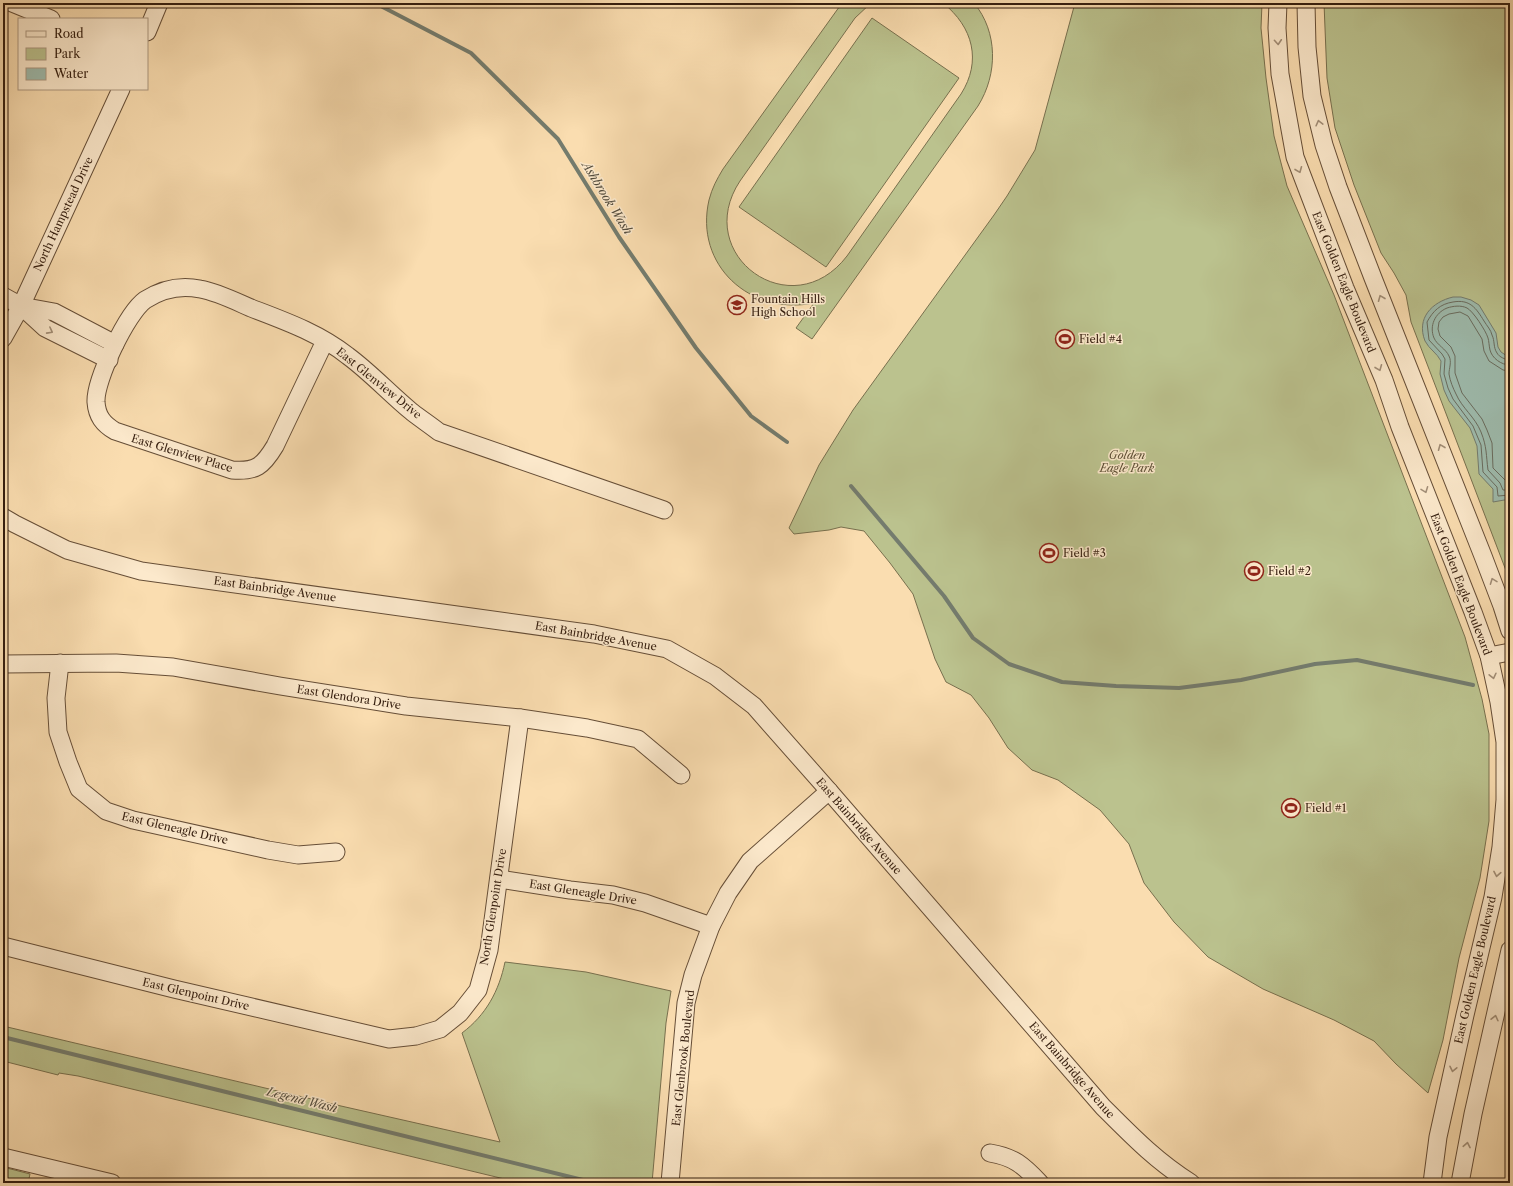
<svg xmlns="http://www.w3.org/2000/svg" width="1513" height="1186" viewBox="0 0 1513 1186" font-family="'Libre Caslon Text',serif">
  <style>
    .green { fill: #bbc28e; stroke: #78704e }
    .water { fill: #9ebbad; stroke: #747c6e }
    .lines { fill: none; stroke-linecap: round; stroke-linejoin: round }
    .shore { stroke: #6a6c5e; stroke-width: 1 }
    .stream { stroke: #747c6e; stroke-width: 4 }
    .minor-casing { stroke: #664e37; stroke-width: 19 }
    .minor { stroke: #fce9cc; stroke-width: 17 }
    .oneway { stroke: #a28e77 }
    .labels { text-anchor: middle; stroke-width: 3; stroke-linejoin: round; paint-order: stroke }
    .street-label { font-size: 11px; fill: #351e0f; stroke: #fce9cc }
    .poi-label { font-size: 11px; fill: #351e0f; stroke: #fce9cc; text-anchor: start }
    .park-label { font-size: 11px; font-style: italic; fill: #5d4f35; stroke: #fce9cc }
    .water-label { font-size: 12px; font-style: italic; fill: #544d3e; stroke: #fce9cc }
  </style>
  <rect width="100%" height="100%" fill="#faddb0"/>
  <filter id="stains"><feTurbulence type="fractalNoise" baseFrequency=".005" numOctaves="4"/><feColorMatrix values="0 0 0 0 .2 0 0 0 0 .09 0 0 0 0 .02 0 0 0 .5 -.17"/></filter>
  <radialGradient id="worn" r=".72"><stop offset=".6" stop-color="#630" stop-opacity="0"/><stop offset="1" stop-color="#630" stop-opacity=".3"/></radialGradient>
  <g class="green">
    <path d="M842 3H871L855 18 740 181C691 255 792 328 847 256L961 94C982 61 973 27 943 3H974C998 32 998 74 978 106L812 339 796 328 814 303C750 316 694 265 709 200 712 188 717 179 723 169Z"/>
    <path d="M1075 3H1262L1261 28 1266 78 1274 136 1287 186 1334 295 1465 637 1482 699 1489 734V821L1480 878 1459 958 1443 1040 1428 1093 1396 1064 1374 1041 1334 1020 1263 989 1208 957 1174 922 1144 883 1129 844 1100 810 1058 780 1032 770 1008 748 989 718 971 695 946 682 935 659 913 594 890 563 864 531 841 527 829 530 794 534 789 528 819 465 853 410 994 215 1007 196 1035 150Z"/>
    <path d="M1324 3H1510V581L1411 322 1406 295 1394 273 1381 253 1354 185 1335 128 1327 78Z"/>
    <path d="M872 18 959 78 826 267 739 207Z"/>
    <path d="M505 962 586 972 671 991 666 1023 652 1183H521L78 1076 59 1073 58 1075 3 1061V1026L341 1106 500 1142 462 1033C486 1015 499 991 505 962Z"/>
    <path d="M3 1167 30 1174 28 1183H3Z"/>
  </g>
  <path class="water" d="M1453 297H1461L1471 300 1479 305 1496 333 1498 347 1501 352 1510 358V499L1493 502V489L1479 474 1477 446 1470 428 1449 401 1444 390 1440 374 1441 361C1437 353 1429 349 1425 341 1416 318 1432 302 1453 297Z"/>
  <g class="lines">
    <g class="shore">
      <path d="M1510 360C1506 360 1499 357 1497 353 1493 347 1495 341 1492 335 1491 330 1487 326 1484 321 1476 308 1470 299 1453 302 1440 304 1433 311 1427 322L1429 340 1442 354 1445 359 1444 374 1448 388 1453 399 1473 426 1481 445 1483 472 1497 487 1498 496 1510 495"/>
      <path d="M1510 365C1501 365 1492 358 1490 350 1489 346 1489 341 1488 338 1486 331 1473 311 1467 308 1461 305 1453 306 1447 308 1435 313 1429 326 1434 338 1437 345 1446 349 1449 356 1452 362 1449 368 1449 374 1450 381 1453 388 1456 394 1462 408 1475 417 1481 432 1487 447 1486 455 1488 470L1500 483 1503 490H1510"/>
      <path d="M1510 371 1503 370 1489 361 1484 351 1482 339 1468 316 1460 312 1449 314 1443 317 1439 322 1438 329 1440 336 1451 347 1455 356V373L1462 393 1482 419 1487 430 1492 443 1493 468 1508 483 1510 484"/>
    </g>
    <g class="stream">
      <path d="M375 3 471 53 558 139 619 237 696 348 751 416 787 442"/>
      <path d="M851 486 944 596 973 638 1009 664 1062 682 1116 686 1179 688 1241 680 1315 664 1357 660 1473 685"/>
      <path d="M3 1037 595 1183"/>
    </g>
    <g class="minor-casing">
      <g id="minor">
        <path d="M12 3 51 19"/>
        <path d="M1278 3 1277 28 1280 74 1295 157 1345 288 1384 380 1400 427 1473 612 1489 656 1499 702 1505 742V800L1501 847 1493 897 1465 1015 1438 1137 1432 1183"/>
        <path d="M1306 3 1307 47 1312 96 1324 145 1338 187 1373 278 1483 556 1502 606 1510 631"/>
        <path d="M147 32 159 3"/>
        <path d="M3 296 21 306 45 328 109 360"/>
        <path d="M21 306 54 312 115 344"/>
        <path d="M3 338 21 306 121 89"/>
        <path d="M325 341 275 446C263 466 256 472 232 470L115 431C103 424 97 416 96 402 95 380 127 313 145 300 162 289 181 285 200 289 217 292 235 301 251 308 285 321 319 333 348 356 371 373 390 394 412 412 421 419 430 425 439 432L664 510"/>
        <path d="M3 517 15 524 67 550 141 571 594 634 667 649 715 676 754 706 829 791 1103 1107C1132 1136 1156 1161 1191 1183"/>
        <path d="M1489 656 1510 652"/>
        <path d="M60 663 56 698 58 732 68 762 79 789 106 811 133 820 268 850 298 855 336 852"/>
        <path d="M3 664 116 663 173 667 280 686 406 706 520 718 587 728 638 739 681 775"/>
        <path d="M499 879 570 890 613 895 645 903 711 926"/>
        <path d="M3 946 174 989 389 1039 416 1036 440 1029 460 1013 478 990 489 950 520 718"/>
        <path d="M990 1153C1014 1157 1023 1165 1040 1183"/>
        <path d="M3 1157 112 1183"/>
        <path d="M670 1183 686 1003 693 975 711 926 728 893 750 861 829 791"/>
        <path d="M1460 1183 1473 1114 1510 950"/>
      </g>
    </g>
    <use href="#minor" class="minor"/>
  </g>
  <defs><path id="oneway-chevron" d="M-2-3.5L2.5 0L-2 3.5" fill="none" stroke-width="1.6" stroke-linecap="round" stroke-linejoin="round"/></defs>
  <g class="oneway">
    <use href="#oneway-chevron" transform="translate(1278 42) rotate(86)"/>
    <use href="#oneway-chevron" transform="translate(1319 123) rotate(-104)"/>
    <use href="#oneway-chevron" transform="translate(1299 170) rotate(68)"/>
    <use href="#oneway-chevron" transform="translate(1381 298) rotate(-112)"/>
    <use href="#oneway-chevron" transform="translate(50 331) rotate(28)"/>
    <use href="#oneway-chevron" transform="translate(1379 368) rotate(68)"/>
    <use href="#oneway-chevron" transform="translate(1441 447) rotate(-112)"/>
    <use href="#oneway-chevron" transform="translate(1425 490) rotate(69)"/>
    <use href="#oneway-chevron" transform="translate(1493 581) rotate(-111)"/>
    <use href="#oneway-chevron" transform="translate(1493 676) rotate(77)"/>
    <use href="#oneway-chevron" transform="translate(1497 874) rotate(100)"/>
    <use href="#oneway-chevron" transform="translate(1495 1018) rotate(-77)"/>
    <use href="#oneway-chevron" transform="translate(1453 1069) rotate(102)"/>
    <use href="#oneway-chevron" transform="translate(1467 1145) rotate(-79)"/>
  </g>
  <defs>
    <g id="school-ring" transform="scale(1)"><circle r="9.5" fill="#fce9cc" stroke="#8f2418" stroke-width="1.5"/><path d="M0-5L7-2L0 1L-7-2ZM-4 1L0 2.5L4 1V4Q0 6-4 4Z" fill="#8f2418"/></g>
    <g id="stadium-ring" transform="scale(1)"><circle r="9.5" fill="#fce9cc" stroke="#8f2418" stroke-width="1.5"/><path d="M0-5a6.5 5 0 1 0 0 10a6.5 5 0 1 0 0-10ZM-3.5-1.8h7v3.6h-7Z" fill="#8f2418"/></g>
  </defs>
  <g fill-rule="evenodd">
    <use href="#school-ring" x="737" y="305"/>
    <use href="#stadium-ring" x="1065" y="339"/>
    <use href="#stadium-ring" x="1049" y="553"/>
    <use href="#stadium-ring" x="1254" y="571"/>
    <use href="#stadium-ring" x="1291" y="808"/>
  </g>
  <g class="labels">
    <g class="street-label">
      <text transform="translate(63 214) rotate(-65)" y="4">North Hampstead Drive</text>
      <text transform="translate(1344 282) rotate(68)" y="4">East Golden Eagle Boulevard</text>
      <text transform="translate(379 383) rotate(39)" y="4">East Glenview Drive</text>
      <text transform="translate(182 453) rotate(17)" y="4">East Glenview Place</text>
      <text transform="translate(1461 584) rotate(69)" y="4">East Golden Eagle Boulevard</text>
      <text transform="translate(275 589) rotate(8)" y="4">East Bainbridge Avenue</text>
      <text transform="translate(596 636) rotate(10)" y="4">East Bainbridge Avenue</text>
      <text transform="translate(349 697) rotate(9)" y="4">East Glendora Drive</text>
      <text transform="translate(859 826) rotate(49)" y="4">East Bainbridge Avenue</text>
      <text transform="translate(175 828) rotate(13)" y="4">East Gleneagle Drive</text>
      <text transform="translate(583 892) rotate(9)" y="4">East Gleneagle Drive</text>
      <text transform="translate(493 907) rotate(-81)" y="4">North Glenpoint Drive</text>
      <text transform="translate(1475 970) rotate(-77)" y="4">East Golden Eagle Boulevard</text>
      <text transform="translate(196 994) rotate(13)" y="4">East Glenpoint Drive</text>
      <text transform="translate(683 1058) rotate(-84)" y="4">East Glenbrook Boulevard</text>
      <text transform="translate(1072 1070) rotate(49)" y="4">East Bainbridge Avenue</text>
    </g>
    <g class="poi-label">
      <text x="751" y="303">Fountain Hills<tspan x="751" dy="13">High School</tspan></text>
      <text x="1079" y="343">Field #4</text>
      <text x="1063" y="557">Field #3</text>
      <text x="1268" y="575">Field #2</text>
      <text x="1305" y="812">Field #1</text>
    </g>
    <g class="park-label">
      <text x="1127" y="459">Golden<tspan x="1127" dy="13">Eagle Park</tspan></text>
    </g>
    <g class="water-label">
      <text transform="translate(607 198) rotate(58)" y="4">Ashbrook Wash</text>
      <text transform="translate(302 1100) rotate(14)" y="4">Legend Wash</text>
    </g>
  </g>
  <rect width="1513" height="1186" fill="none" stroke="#faddb0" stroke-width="16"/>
  <rect x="4" y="4" width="1505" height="1178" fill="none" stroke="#351e0f" stroke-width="2"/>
  <rect x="8" y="8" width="1497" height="1170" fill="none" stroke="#351e0f"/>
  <rect x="18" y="18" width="130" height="72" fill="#fce9cc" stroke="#ac9880"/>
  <rect x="26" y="31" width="20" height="6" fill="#fce9cc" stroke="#ac9880"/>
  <text x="54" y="38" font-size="12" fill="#351e0f">Road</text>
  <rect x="26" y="48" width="20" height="12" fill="#bbc28e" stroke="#ac9880"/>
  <text x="54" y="58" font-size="12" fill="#351e0f">Park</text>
  <rect x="26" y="68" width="20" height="12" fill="#9ebbad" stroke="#ac9880"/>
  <text x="54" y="78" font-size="12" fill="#351e0f">Water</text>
  <rect width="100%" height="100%" filter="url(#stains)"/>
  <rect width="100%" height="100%" fill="url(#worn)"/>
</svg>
